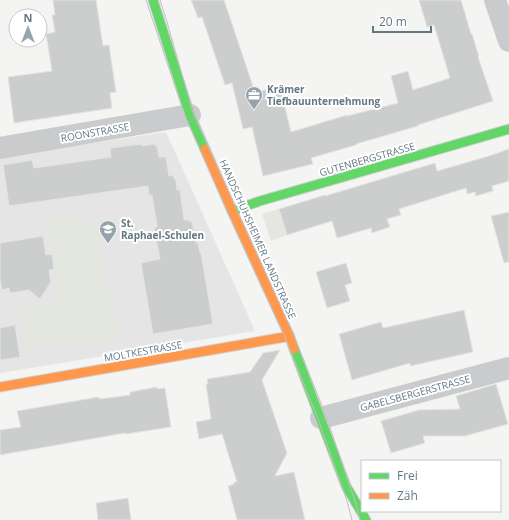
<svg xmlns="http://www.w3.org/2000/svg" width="509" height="520" viewBox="0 0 509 520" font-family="'Open Sans',sans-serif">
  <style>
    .built { fill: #e4e5e4 }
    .green { fill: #e4e7e0 }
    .building { fill: #cccecd; stroke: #e3e3e2 }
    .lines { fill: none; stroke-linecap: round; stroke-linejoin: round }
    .fast-casing { stroke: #d0d2d2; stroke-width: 11 }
    .slow-casing { stroke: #d0d2d2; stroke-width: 11 }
    .street { stroke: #cacbcc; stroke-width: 22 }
    .fast { stroke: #63d668; stroke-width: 9 }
    .slow { stroke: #ff974d; stroke-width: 9 }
    .tram { stroke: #bfc1c2; stroke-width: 1 }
    .labels { text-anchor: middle; stroke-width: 4; stroke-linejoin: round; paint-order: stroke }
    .poi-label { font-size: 10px; font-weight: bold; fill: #637783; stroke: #fff; text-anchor: start }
    .street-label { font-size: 10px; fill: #637783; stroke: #fff }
  </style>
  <rect width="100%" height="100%" fill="#f4f4f2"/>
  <path class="built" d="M166 132 255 331 0 373V157Z"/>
  <g class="green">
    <path d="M279 209 287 235 271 241 262 214Z"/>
    <path d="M83 210 85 225 96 223 107 288 95 290 111 289 120 341 24 348 19 309 60 302 59 295H58L49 235 43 236 41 217Z"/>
  </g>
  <g class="building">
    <path d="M53 0H96L103 46 109 45 116 92 110 93 112 108 14 123 8 77 52 71 46 34 55 32 52 15H55Z"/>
    <path d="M191 0H224L255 92 275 88 276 92 281 91 291 132 347 115V116L398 103 391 76 408 71 413 90 450 78 434 25 427 27 419 0H461L471 34H472L479 57H478L493 101 418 125V126L356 144V145L311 158 313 164 263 176 252 127 243 129 232 83 225 85 202 17 198 18Z"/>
    <path d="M142 144V146L155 144V146H157L159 157H166L169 176 174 175V179H176L177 190H180L184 220H189L190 222 192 221 196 243H198L200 253H201L213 324 153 334 141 263 160 259 154 228 157 227V225L152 195H149L148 186 9 206 3 165 32 160 34 168 111 157 110 148Z"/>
    <path d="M509 149V181L492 186 493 191 476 196 475 192 467 194 466 188 399 209 401 215 387 219 390 227 372 233 371 228 337 238 332 221 287 235 279 209 325 195V196L435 163 437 171 489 156Z"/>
    <path d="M509 212V262L504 263 491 216Z"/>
    <path d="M43 236 46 255 52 254 54 269 49 270 51 282 40 299 29 290 10 293 9 288 2 290 0 278V243Z"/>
    <path d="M346 263 352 283 345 285 350 301 327 308 316 272Z"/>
    <path d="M464 310 473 352 410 366V363L352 380 339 334 381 322 383 328Z"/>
    <path d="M15 325 20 357 0 360V328Z"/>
    <path d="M280 350 262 380 287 453 275 476 294 472 305 520H237L228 486 234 484V482H237L222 434 199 439 196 422 211 419 206 384H208L207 379 250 372 263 353Z"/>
    <path d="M496 384 508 424 465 436H423L425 443 391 453 381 421 419 410 460 409 456 396Z"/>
    <path d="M157 387V389L165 388 171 427 126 434 125 433 0 455V430L21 427 17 411 98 397 100 399 130 395V392Z"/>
    <path d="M128 498 131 520H98L96 503Z"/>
  </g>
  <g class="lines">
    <g class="fast-casing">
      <g id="fast">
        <path d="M153 0 190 115 205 149"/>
        <path d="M232 211 260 201 509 129"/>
        <path d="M294 349 346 486 366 520"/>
      </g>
    </g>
    <g class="slow-casing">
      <g id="slow">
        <path d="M205 149 232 211 289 335 294 349"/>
        <path d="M0 387 285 337 289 335"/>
      </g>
    </g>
    <g class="street">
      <path d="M495 0 509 41"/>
      <path d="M0 148 190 115"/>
      <path d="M321 418 509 368"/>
    </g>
    <use href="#fast" class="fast"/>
    <use href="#slow" class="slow"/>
    <g class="tram">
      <path d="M146 0 185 116 228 213 285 337 318 419 347 501 352 520"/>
      <path d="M160 0 167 22 193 113 293 333 326 416 356 504 360 520"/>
    </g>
  </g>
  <defs>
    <g id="office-pin" transform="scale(0.9)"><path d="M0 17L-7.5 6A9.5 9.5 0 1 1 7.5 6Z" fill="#96a3aa" stroke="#fff"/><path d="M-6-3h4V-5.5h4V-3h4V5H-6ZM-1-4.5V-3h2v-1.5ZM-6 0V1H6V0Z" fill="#fff"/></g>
    <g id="school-pin" transform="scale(0.9)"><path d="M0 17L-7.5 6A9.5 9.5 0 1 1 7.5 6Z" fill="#96a3aa" stroke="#fff"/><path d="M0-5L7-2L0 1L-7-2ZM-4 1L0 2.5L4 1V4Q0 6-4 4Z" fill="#fff"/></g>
  </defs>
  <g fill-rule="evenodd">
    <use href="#office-pin" x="254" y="95"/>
    <use href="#school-pin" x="108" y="229"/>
  </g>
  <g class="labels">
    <g class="poi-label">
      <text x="267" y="93">Krämer<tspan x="267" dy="12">Tiefbauunternehmung</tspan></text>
      <text x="121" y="227">St.<tspan x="121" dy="12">Raphael-Schulen</tspan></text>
    </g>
    <g class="street-label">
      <text transform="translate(95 132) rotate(-10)" y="4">ROONSTRASSE</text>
      <text transform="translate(367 159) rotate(-16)" y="4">GUTENBERGSTRASSE</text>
      <text transform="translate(258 239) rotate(66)" y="4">HANDSCHUHSHEIMER LANDSTRASSE</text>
      <text transform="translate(143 351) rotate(-10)" y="4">MOLTKESTRASSE</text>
      <text transform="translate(415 393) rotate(-15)" y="4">GABELSBERGERSTRASSE</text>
    </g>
  </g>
  <rect x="361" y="460" width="140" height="52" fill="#ffffff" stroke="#c1c9cd"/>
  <rect x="369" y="473" width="20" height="6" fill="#63d668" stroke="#c1c9cd"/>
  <text x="397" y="480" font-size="12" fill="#637783">Frei</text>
  <rect x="369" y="493" width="20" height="6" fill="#ff974d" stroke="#c1c9cd"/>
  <text x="397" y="500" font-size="12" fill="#637783">Zäh</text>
  <g transform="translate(28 28)"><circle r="19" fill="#ffffff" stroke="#c1c9cd"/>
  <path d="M0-3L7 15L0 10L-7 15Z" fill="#96a3aa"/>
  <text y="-6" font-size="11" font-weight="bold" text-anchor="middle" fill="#637783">N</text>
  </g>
  <path d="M373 26v6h58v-6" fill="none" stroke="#637783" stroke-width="2"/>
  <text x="379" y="26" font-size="12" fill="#637783" stroke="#ffffff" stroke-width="3" paint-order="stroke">20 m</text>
</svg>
